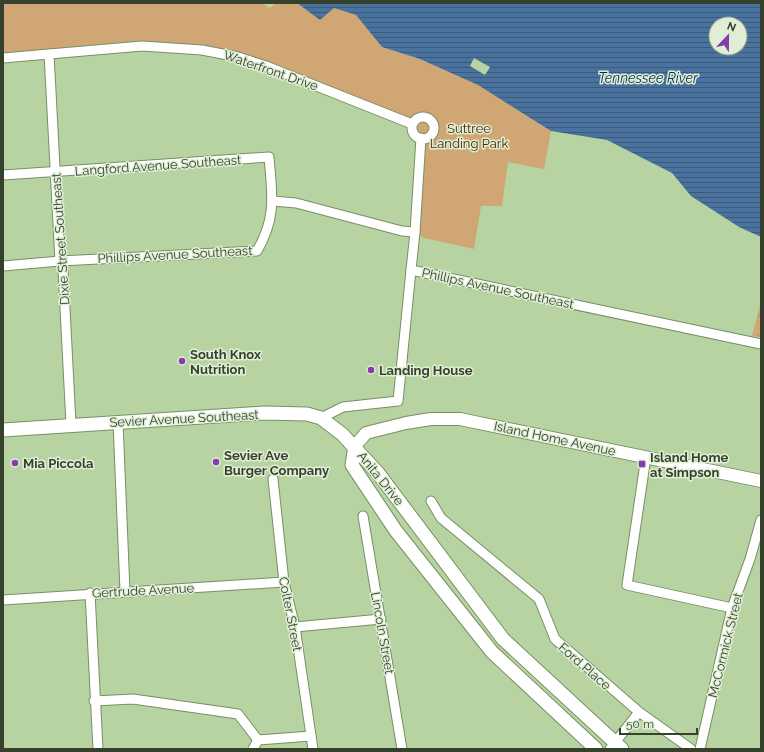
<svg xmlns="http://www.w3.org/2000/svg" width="764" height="752" viewBox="0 0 764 752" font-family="Raleway,sans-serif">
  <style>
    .grass { fill: url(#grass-tufts) }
    .park { fill: #cfa674 }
    .water { fill: url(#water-rules); fill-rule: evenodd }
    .pier { fill: #b8d3a2 }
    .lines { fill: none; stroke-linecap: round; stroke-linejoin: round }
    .minor-casing { stroke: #779063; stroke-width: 11 }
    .tertiary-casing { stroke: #779063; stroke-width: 14 }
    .secondary-casing { stroke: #779063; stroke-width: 15 }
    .minor { stroke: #fff; stroke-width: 9 }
    .tertiary { stroke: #fff; stroke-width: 12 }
    .secondary { stroke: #fff; stroke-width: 13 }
    .poi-dot { fill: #853cae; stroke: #e0eed6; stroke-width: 1.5 }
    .labels { text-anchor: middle; stroke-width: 3; stroke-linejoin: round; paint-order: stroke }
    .street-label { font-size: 13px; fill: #36412d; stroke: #e0eed6 }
    .park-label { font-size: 13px; fill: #462a00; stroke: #e0eed6 }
    .poi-label { font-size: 13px; font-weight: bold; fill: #36412d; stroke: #e0eed6; text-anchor: start }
    .water-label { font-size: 14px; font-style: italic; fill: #002f5a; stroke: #e0eed6 }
  </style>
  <defs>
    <pattern id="grass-tufts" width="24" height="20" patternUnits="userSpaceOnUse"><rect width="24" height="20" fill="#cfa674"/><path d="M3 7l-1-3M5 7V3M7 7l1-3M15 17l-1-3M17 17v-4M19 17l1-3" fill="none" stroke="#a98960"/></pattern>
    <pattern id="water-rules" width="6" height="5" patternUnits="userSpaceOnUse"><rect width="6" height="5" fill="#49729e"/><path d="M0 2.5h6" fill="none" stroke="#3b5a7a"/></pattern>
  </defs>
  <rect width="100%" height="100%" fill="#b8d3a2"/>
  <path class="grass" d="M761 301V337L752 336Z"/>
  <path class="park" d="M3 3H262L270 8 276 3H297L334 8 356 15 382 47 420 59 478 85 551 131 544 169 508 162 502 206H481L474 249 424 238 415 232 417 137 412 128 287 73 182 48 3 58Z"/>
  <path class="water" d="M297 3H761V237L739 227 691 196 672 173 607 140 551 131 478 85 420 59 382 47 356 15 334 8 320 20ZM716 24H740V48H716Z"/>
  <path class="pier" d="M474 58 490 67 485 75 470 66Z"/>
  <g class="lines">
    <g class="minor-casing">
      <g id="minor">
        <path d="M49 54 60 261 63 270 71 424"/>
        <path d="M3 58 142 46 202 50 238 57 266 66 412 124"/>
        <circle cx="423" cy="128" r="11"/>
        <path d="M3 175 269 157C272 194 277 217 257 251L60 261 3 266"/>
        <path d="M273 201 296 203 402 231 415 232 411 270 761 344"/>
        <path d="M415 232 421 138"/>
        <path d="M321 418 343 407 398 401 411 270"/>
        <path d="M118 422 125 591"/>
        <path d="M646 457 627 585 732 608"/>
        <path d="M273 479 284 582 295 627 313 749"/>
        <path d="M431 501 441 518 539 599 555 639 639 712 691 749"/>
        <path d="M363 516 402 749"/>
        <path d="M90 593 98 749"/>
        <path d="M3 600 284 582"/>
        <path d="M295 627 381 619"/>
        <path d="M94 701 133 699 238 714 258 740"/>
        <path d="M258 740 311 736"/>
        <path d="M253 749 258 740"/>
        <path d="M610 749 639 712"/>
        <path d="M700 749 732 608 750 559 761 520"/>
      </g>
    </g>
    <g class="tertiary-casing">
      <path id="tertiary" d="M355 446 366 433 406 423 431 419H460L761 481"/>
    </g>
    <g class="secondary-casing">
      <g id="secondary">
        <path d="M3 430 264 413 307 414 321 418 342 434 378 473 503 639 622 749"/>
        <path d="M355 446 352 465 396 531 492 652 596 749"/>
      </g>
    </g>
    <use href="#minor" class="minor"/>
    <use href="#tertiary" class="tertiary"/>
    <use href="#secondary" class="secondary"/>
  </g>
  <g class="poi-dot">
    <circle cx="182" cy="361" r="4"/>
    <circle cx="371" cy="370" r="4"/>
    <circle cx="216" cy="462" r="4"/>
    <circle cx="15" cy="463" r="4"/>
    <rect x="638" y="460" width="8" height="8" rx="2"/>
  </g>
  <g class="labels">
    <g class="street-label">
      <text transform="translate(271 70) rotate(19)" y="5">Waterfront Drive</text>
      <text transform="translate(158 165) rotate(-4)" y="5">Langford Avenue Southeast</text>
      <text transform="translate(60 239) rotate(-94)" y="5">Dixie Street Southeast</text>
      <text transform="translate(175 254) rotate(-3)" y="5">Phillips Avenue Southeast</text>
      <text transform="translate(498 288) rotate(12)" y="5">Phillips Avenue Southeast</text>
      <text transform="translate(184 418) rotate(-3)" y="5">Sevier Avenue Southeast</text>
      <text transform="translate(555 438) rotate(12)" y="5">Island Home Avenue</text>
      <text transform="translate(381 478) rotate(51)" y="5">Anita Drive</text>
      <text transform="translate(143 590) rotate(-3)" y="5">Gertrude Avenue</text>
      <text transform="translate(291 614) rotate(79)" y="5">Colter Street</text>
      <text transform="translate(383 633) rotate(80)" y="5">Lincoln Street</text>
      <text transform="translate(725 645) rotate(-76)" y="5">McCormick Street</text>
      <text transform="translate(585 666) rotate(41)" y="5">Ford Place</text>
    </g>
    <g class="park-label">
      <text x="469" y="133">Suttree<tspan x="469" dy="15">Landing Park</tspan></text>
    </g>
    <g class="poi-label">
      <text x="190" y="359">South Knox<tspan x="190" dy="15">Nutrition</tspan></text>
      <text x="379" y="375">Landing House</text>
      <text x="224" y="460">Sevier Ave<tspan x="224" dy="15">Burger Company</tspan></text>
      <text x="650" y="462">Island Home<tspan x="650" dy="15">at Simpson</tspan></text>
      <text x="23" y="468">Mia Piccola</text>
    </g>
    <g class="water-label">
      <text x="648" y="83">Tennessee River</text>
    </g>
  </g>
  <rect width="764" height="752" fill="none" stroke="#36412d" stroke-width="8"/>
  <g transform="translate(728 36) rotate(22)"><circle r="19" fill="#e0eed6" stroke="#9ca992"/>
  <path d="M0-3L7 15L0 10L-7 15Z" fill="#853cae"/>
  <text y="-6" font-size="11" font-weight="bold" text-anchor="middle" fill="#36412d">N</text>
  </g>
  <path d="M620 728v6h77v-6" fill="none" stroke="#36412d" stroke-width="2"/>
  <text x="626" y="728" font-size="12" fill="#36412d" stroke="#e0eed6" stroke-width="3" paint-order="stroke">50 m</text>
</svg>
